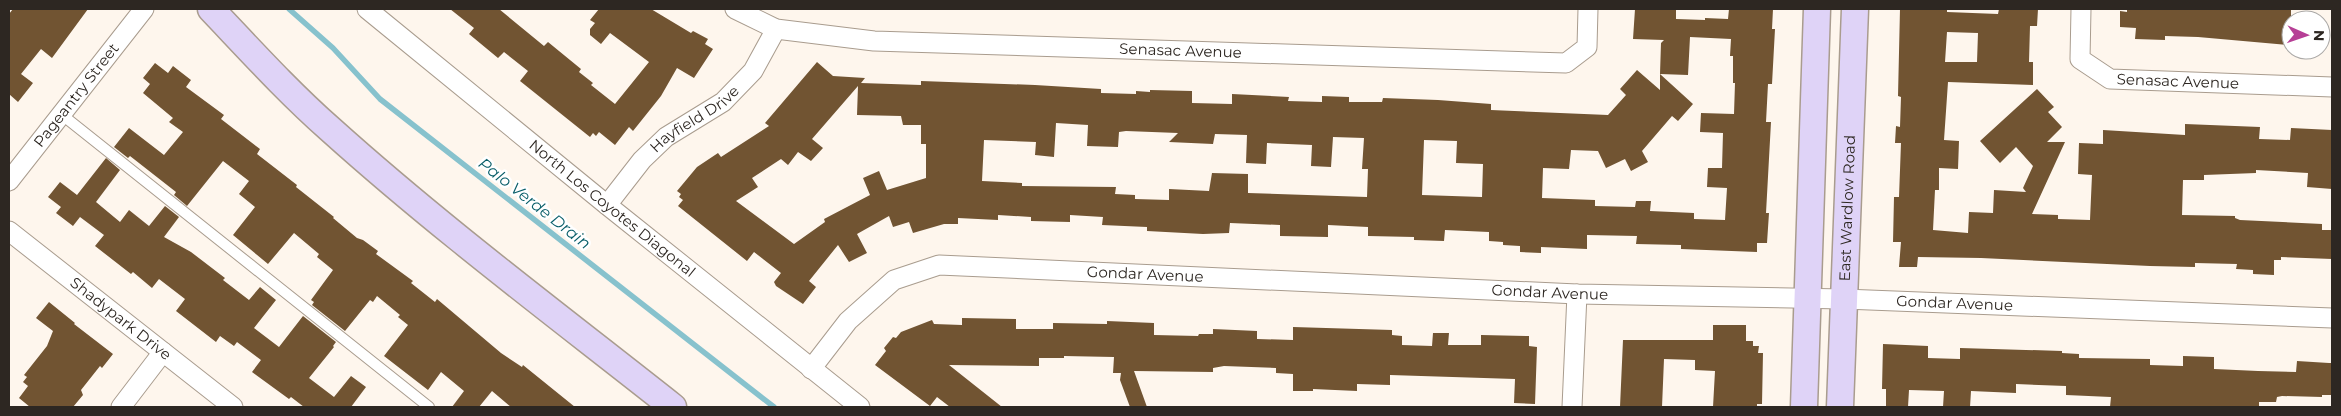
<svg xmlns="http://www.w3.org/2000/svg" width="2341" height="416" viewBox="0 0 2341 416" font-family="Montserrat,sans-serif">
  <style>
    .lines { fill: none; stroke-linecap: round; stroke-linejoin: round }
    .stream { stroke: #87c2cd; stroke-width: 5.5 }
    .building { fill: #715432; fill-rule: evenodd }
    .lane-casing { stroke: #a99c8e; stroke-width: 12 }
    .street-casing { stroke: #a99c8e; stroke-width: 21 }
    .secondary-casing { stroke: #a99c8e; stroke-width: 29 }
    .lane { stroke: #fff; stroke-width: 10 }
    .street { stroke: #fff; stroke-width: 19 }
    .secondary { stroke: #dfd3f7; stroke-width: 26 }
    .labels { text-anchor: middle; stroke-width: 5; stroke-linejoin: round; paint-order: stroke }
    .street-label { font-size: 15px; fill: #2d2722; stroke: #fff }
    .water-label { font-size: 16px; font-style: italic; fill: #095e69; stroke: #fff }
  </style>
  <rect width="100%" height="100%" fill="#fef6ed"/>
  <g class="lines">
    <path class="stream" d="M289 9 333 48 380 99 774 407"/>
  </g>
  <g class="building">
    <path d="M13 9H88L52 58 41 49 21 74 33 83 18 102 9 94V14Z"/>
    <path d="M450 9H499L544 46 548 42 581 69 579 72 593 83 591 85 615 104 649 62 610 33 601 44 590 35V29L595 23 590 20 599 9H651L691 33 693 31 708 39 705 44 713 49 694 78 677 68 661 96 633 131 629 127 615 145 599 132 596 136 593 133 590 137 520 81 528 71 504 52 498 58 469 34 474 28Z"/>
    <path d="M1635 9H1676V19L1705 20V18L1728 19 1729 9H1773L1772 29H1775L1772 84H1768L1766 122H1771L1766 213H1769L1767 243H1757V252L1681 249V245L1636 244 1637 236 1587 235V249L1541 247V253L1520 252V246L1503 245V242L1489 241V232L1445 230 1444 241 1414 240V237L1368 236V227L1328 225V237L1280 236V225L1230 223 1229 233 1203 234 1147 231V227L1102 225 1103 217 1070 215V222L1031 221V217L998 215V220L958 218V224H944L913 233 909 222 893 227 889 216 857 234 867 253 849 262 838 245 809 281 816 287 803 304 776 286 774 282 781 273 754 252 747 261 678 206 683 200 679 197 681 194 677 191 697 167 718 153 721 157 769 126 765 123 817 62 833 76 865 78 861 83 921 85V81L1035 85 1101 89V93L1136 94V91L1150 92V90L1192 91V103L1232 104V94L1289 97 1288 101 1322 102V96L1349 97V102H1382L1383 98 1438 100 1491 104V110L1608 115 1626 95 1620 89 1637 70 1660 90V74L1693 104 1678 121 1672 116 1642 151 1648 162 1631 171 1625 159 1606 168 1598 151 1571 150 1569 169 1543 168 1542 198 1595 200V206L1635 207 1636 201H1651L1650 211 1694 213V219L1725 220 1727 188 1707 187 1708 168H1722L1723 133 1700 132 1701 113 1734 114 1735 83H1733V56H1730L1731 39 1690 37 1688 75 1660 74 1661 43 1664 40 1633 39ZM858 86 857 115 901 116 903 125H921V144H926V178L887 190 879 171 863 178 870 195 824 219 825 222 794 244 736 201 758 187 752 178 781 159 788 165 798 152 811 161 823 148 812 139ZM1056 123 1088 125 1087 146 1118 147 1119 132 1126 131 1178 133 1169 142 1213 144 1215 134 1247 135 1246 163 1266 164 1267 143 1312 145 1311 166 1331 167 1333 137 1364 138 1362 169H1368L1367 197 1248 193V174L1212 173 1209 191 1169 189V200L1135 199V195L1115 194 1116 187 1022 186V183L982 181 984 140 1036 142 1035 155 1054 157ZM1424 140 1457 141 1456 163 1483 164 1482 197 1422 195Z"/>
    <path d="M1900 9H1947V12L1998 14 1999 9H2038L2037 26H2030L2029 62H2033V85L1948 82 1944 140 1959 141 1958 169 1939 168V190H1935L1933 230 1968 233 1969 212 1993 213 1994 190 2026 192 2023 188 2033 166 2016 147 2000 163 1980 141 2037 89 2054 107 2048 112 2062 127 2047 142H2065L2032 214 2058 215V219L2090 220 2092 175 2078 174 2079 143 2103 144V130L2185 135V124L2260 127 2259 139 2290 140 2291 128 2332 130V189L2307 187 2308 173 2256 170V173L2204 175V180H2183L2182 215 2235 216V218L2240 220 2322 224V230H2332V259L2281 257V260H2274V275L2253 274V270L2236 269 2237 264 2195 263V267L2150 266 1981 258 1918 257 1917 267H1899L1901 242H1893L1894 197H1899L1901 143H1895L1896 126 1900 127 1901 97 1898 96ZM1947 32 1978 33 1977 62H1945Z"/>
    <path d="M2127 9H2291V34L2288 33V45L2198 37 2165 36V40L2135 39 2136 28 2120 27V11L2127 12Z"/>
    <path d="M155 63 168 73 173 66 191 80 186 87 224 115 221 119 260 149 257 154 297 185 296 187 334 217 333 218 357 238 363 240 378 251 376 254 413 281 411 283 435 302 437 299 501 353 522 367 523 365 575 407H511L492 391 479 407H452L464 391 441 372 428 390 384 356 408 325 398 317 400 315 377 296 373 302 370 300 345 331 312 305 314 302 311 300 333 270 317 257 319 254 294 233 268 264 233 235 255 207 239 194 249 181 223 161 187 206 174 195 176 192 130 156 128 158 114 147 129 128 164 155 183 132 169 122 173 118 143 93 150 84 143 78Z"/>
    <path d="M106 158 120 170 96 202 120 222 129 210 149 226 165 206 179 217 164 237 191 252 225 278 223 280 249 300 260 287 276 300 254 328 279 347 303 316 336 342 333 346 334 347 309 378 334 397 351 376 366 387 351 407H304L291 397 289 399 252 372 261 360 237 342 234 346 220 336 216 342 176 311 185 299 159 279 152 288 133 272 131 274 95 246 104 235 80 217 73 226 56 213 61 207 48 197 60 182 77 195Z"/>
    <path d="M49 302 75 323 74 324 113 354 102 368 100 366 81 390 83 395 73 407H30L19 398 28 386 23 382 27 377 24 375 47 346 53 331 36 318Z"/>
    <path d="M962 318 1016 319V329H1053V323L1107 324V321L1154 323V335L1198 336 1199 334H1213V329L1257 331V339L1293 340V327L1392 330V335L1402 336V345L1432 346 1433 333H1449L1448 345H1481V335L1529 336V346L1537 347 1535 404 1514 403 1515 379 1390 375V385L1357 384V391L1313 389V391H1293V374L1276 373V368L1224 366 1213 368V372L1134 371 1147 407H1130L1120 380 1121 373H1113L1114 357 1064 356V358H1039V366L949 365 1002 407H950L937 397 930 406 875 365 886 351 884 348 893 337 896 338 901 332 932 320 934 324 962 325Z"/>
    <path d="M1713 325H1746V341H1753V346H1759L1758 353H1763L1762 404H1757V407H1713L1715 371 1695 370V360L1664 359 1662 407H1620L1623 340H1713Z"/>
    <path d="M1883 344 1928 346V358L1960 359V348L2062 351V353L2079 354V358L2150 359V365L2183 366V356L2214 357V369L2258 371 2296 372 2297 361 2329 363H2332L2331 395H2322V397L2282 396 2277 397 2276 402H2259V407H2110L2111 397 2066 395V386L2016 384V393L1971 391 1970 407H1943L1944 391 1909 390 1908 407H1886V389H1882Z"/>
  </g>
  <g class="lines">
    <g class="lane-casing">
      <path id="lane" d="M61 114 429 407"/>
    </g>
    <g class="street-casing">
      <g id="street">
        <path id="s1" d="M367 9 607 205 860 407"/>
        <path id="s2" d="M735 9 776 29 874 41 1566 63 1587 47 1588 9"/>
        <path id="s3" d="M2081 9 2080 59 2110 79 2332 87"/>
        <path id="s4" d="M9 181 144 9"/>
        <path id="s5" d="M607 205 642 160 666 137 723 102 753 71 776 29"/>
        <path id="s6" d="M9 231 233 407"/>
        <path id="s7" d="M811 369 848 321 894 280 939 265 1577 294 1844 299 2332 318"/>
        <path d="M121 407 163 352"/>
        <path d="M1572 407 1577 294"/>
      </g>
    </g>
    <g class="secondary-casing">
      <g id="secondary">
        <path d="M211 9C250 50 288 92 330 129 440 228 558 316 673 407"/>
        <path d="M1804 407 1817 9"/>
        <path id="s8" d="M1840 407 1855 9"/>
      </g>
    </g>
    <use href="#lane" class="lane"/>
    <use href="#street" class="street"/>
    <use href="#secondary" class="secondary"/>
  </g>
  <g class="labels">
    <g class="street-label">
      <text dy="5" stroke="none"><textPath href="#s2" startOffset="451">Senasac Avenue</textPath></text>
      <text dy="5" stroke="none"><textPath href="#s3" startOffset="154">Senasac Avenue</textPath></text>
      <text dy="5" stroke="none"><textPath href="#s4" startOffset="109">Pageantry Street</textPath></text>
      <text dy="5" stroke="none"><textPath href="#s5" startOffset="124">Hayfield Drive</textPath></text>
      <text dy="5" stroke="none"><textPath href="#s8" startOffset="199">East Wardlow Road</textPath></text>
      <text dy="5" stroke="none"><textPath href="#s1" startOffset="316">North Los Coyotes Diagonal</textPath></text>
      <text dy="5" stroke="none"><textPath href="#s7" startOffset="376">Gondar Avenue</textPath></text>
      <text dy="5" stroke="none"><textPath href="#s7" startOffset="781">Gondar Avenue</textPath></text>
      <text dy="5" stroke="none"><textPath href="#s7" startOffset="1186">Gondar Avenue</textPath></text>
      <text dy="5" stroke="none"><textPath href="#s6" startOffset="142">Shadypark Drive</textPath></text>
    </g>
    <g class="water-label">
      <text transform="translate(535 203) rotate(38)" y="6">Palo Verde Drain</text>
    </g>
  </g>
  <rect width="2341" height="416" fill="none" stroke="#2d2722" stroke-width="20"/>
  <g transform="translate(2306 35) rotate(92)"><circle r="24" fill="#ffffff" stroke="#aba9a7"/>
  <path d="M0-4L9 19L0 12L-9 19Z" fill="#b63f96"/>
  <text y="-8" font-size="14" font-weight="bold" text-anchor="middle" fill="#2d2722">N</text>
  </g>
</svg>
